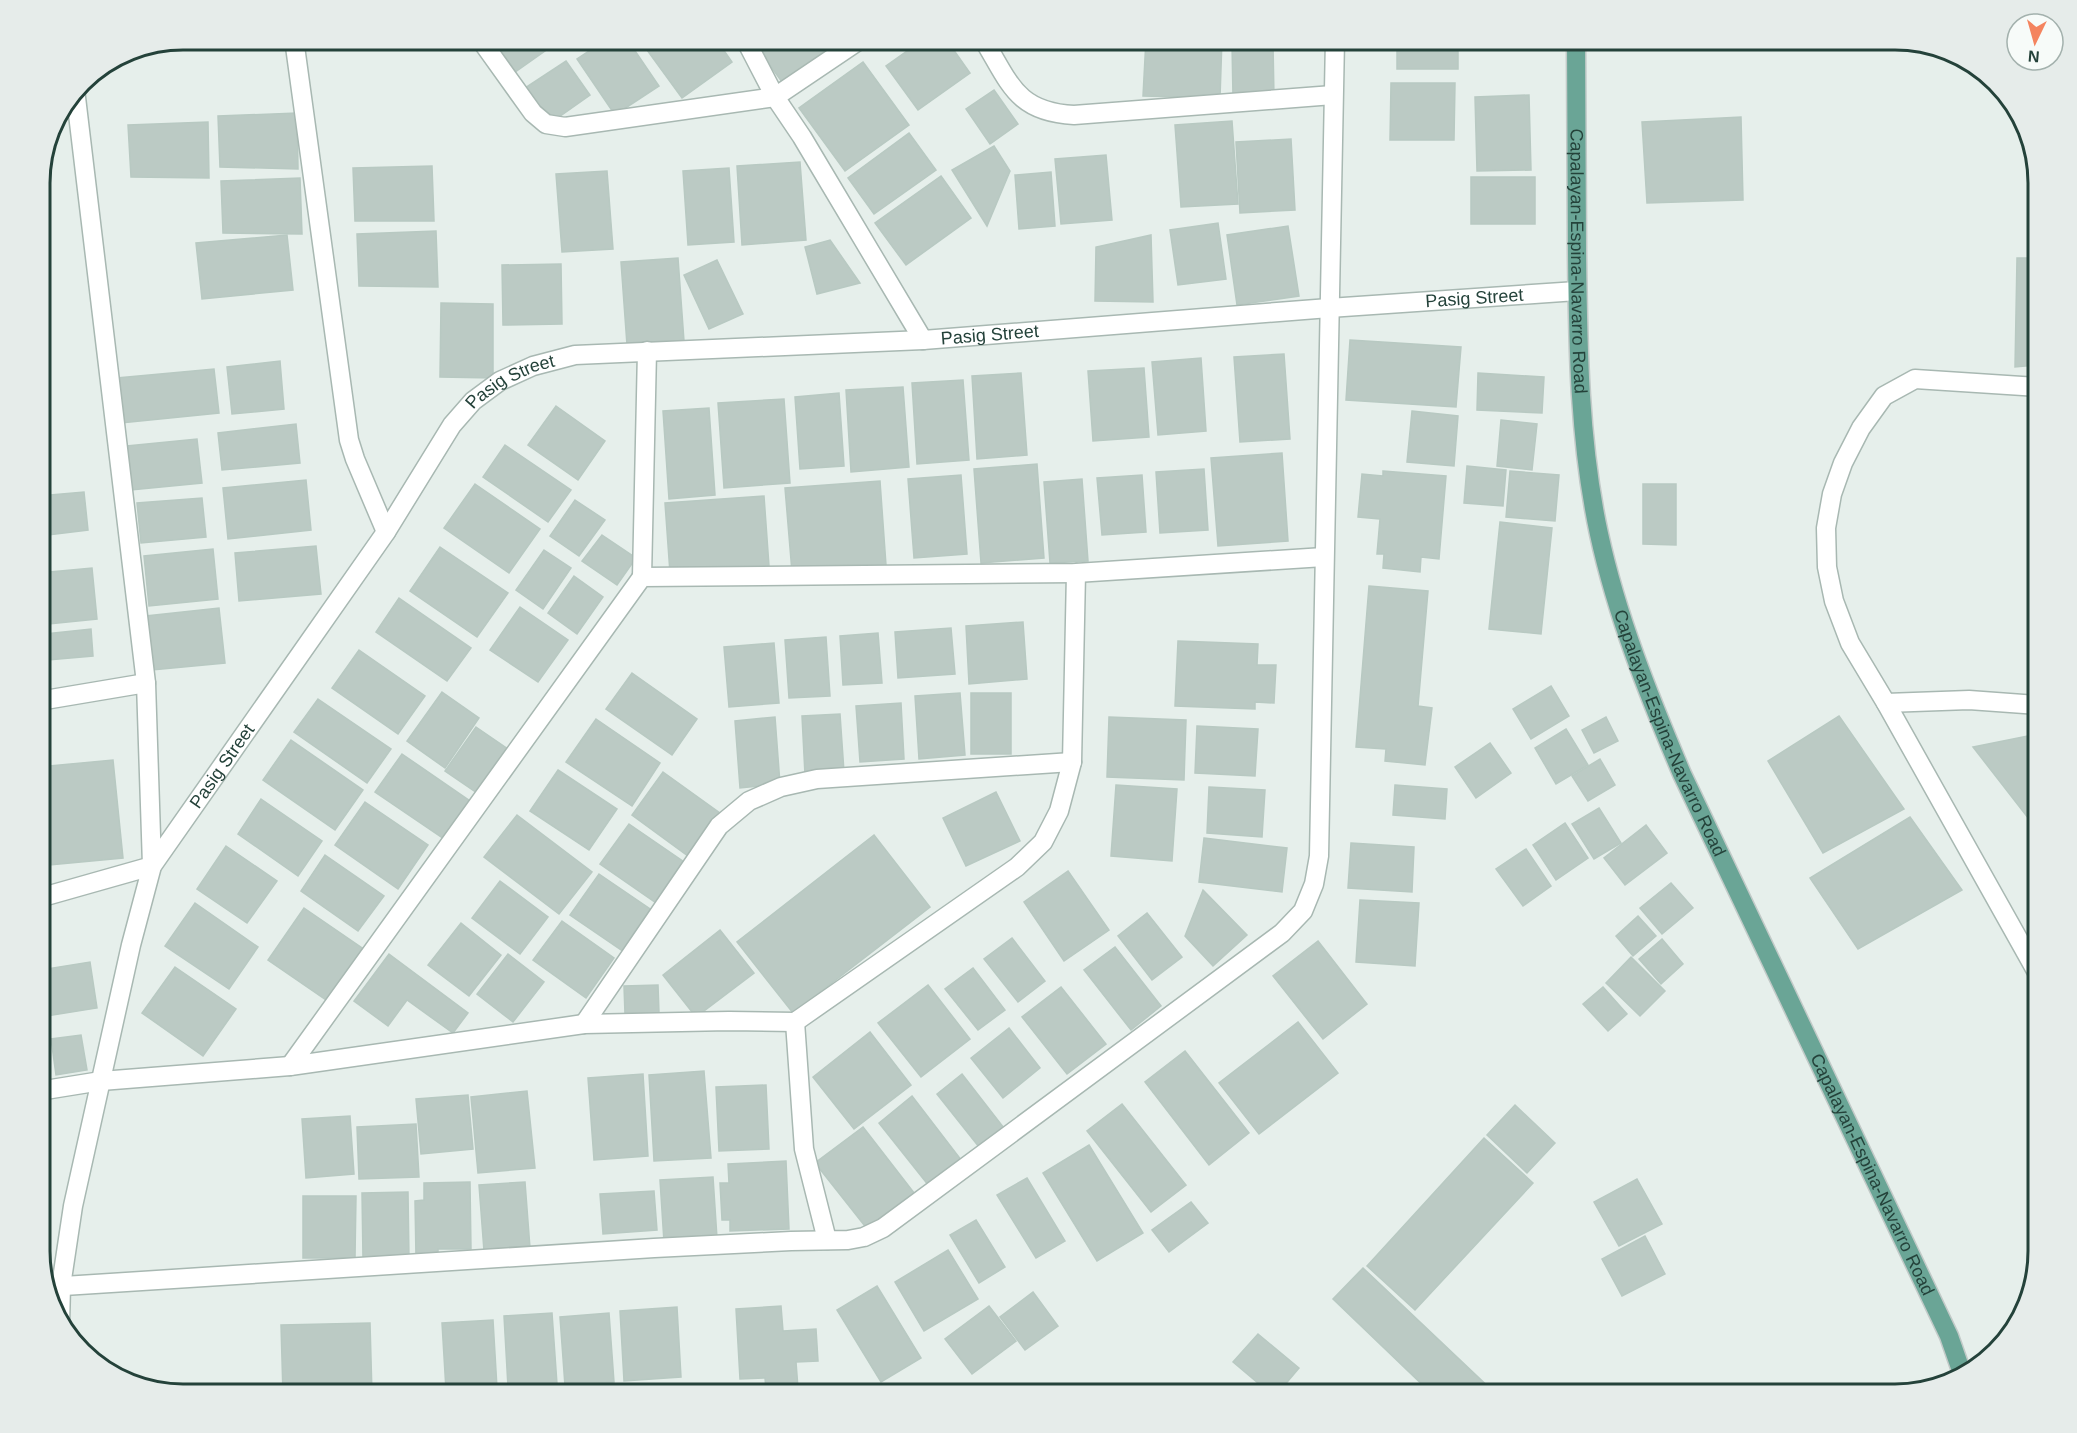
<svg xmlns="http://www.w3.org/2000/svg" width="2077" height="1433" viewBox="0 0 2077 1433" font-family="Helvetica,sans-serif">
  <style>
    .building { fill: #bbcac4; stroke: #b8c9c2; stroke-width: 1.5 }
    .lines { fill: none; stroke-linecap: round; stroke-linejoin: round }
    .street-casing { stroke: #a8b8b2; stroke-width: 21 }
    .primary-casing { stroke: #c2cac8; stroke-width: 21 }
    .street { stroke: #fff; stroke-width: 18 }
    .primary { stroke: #6aa596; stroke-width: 18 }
    .labels { text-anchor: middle; stroke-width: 4.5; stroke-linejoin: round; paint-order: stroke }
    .street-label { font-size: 18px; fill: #24423a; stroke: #f7fbf9 }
    .rim { fill: none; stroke: #24423a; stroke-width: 3 }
  </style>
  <rect width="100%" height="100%" fill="#e6efeb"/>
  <g class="building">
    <path d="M487 39H562L511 75Z"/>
    <path d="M607 39H627L659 86 615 115 577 59Z"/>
    <path d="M639 39H716L732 62 682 98Z"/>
    <path d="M751 39H842L782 82Z"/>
    <path d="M924 39H946L970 73 918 110 886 66Z"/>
    <path d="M1146 39H1222L1220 98 1143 96Z"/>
    <rect x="1397" y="39" width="61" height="30"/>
    <path d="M1232 44H1273L1274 97H1233Z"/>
    <path d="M566 61 590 95 549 124 525 88Z"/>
    <path d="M863 62 909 125 845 171 799 108Z"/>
    <path d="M1391 83H1455L1454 140H1390Z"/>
    <path d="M994 90 1018 124 990 144 966 109Z"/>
    <path d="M1529 95 1531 170 1477 171 1475 97Z"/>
    <path d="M297 113 298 169 220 167 218 116Z"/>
    <path d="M1741 117 1743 200 1647 203 1642 122Z"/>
    <path d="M1232 121 1238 204 1181 207 1175 125Z"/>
    <path d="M208 122 209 178 131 177 128 125Z"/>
    <path d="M909 133 936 170 874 214 848 178Z"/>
    <path d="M1291 139 1295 210 1240 213 1236 142Z"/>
    <path d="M994 146 1010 171 987 226 952 170Z"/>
    <path d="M1106 155 1112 220 1061 224 1055 159Z"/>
    <path d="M800 162 806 240 742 245 737 166Z"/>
    <path d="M432 166 434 221H355L353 168Z"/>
    <path d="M729 168 734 242 688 245 683 171Z"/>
    <path d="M607 171 613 249 562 252 556 174Z"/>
    <path d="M1051 172 1055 226 1019 229 1015 175Z"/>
    <path d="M941 176 971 218 906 265 875 223Z"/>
    <rect x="1471" y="177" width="64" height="47"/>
    <path d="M300 178 302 234 223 233 221 181Z"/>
    <path d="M1218 223 1226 279 1178 285 1170 230Z"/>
    <path d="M1288 226 1299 296 1237 305 1227 235Z"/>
    <path d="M436 231 438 287 359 286 357 234Z"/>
    <path d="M287 235 293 290 202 299 196 243Z"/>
    <path d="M1151 235 1153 302 1095 301 1096 247Z"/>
    <path d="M830 240 860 283 817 294 805 247Z"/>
    <path d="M678 258 684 341 627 345 621 262Z"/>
    <path d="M2017 258H2038V365L2015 367Z"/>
    <path d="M717 260 743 314 709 329 684 275Z"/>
    <path d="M561 264 562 324 503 325 502 265Z"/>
    <path d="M441 303 493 304V378L440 377Z"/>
    <path d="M1350 340 1461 347 1456 407 1346 400Z"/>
    <path d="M1284 354 1290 439 1240 442 1234 357Z"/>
    <path d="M1201 358 1206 431 1158 435 1152 362Z"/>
    <path d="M280 361 284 409 232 414 227 367Z"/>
    <path d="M1144 368 1149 437 1093 441 1088 371Z"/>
    <path d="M214 369 219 413 121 423 117 378Z"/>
    <path d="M1021 373 1027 455 977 459 972 376Z"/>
    <path d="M1478 373 1544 377 1542 413 1477 410Z"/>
    <path d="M963 380 969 460 917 464 912 383Z"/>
    <path d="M903 387 909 467 851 472 846 390Z"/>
    <path d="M839 393 844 466 800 469 795 397Z"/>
    <path d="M784 399 790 483 724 488 718 403Z"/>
    <path d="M556 406 605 441 578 480 528 445Z"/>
    <path d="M709 408 715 495 669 499 663 411Z"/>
    <path d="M1412 411 1458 416 1454 466 1407 462Z"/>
    <path d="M1501 420 1537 424 1532 470 1497 466Z"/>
    <path d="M296 424 300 463 222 470 218 433Z"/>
    <path d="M197 439 202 483 131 490 127 446Z"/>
    <path d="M505 445 571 490 548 522 483 477Z"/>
    <path d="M1282 453 1288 541 1218 546 1211 458Z"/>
    <path d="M1037 464 1044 558 981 563 974 469Z"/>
    <path d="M1467 466 1506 470 1503 506 1464 503Z"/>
    <path d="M1204 469 1208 530 1160 533 1156 472Z"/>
    <path d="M1383 471 1446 476 1439 559 1421 557 1420 572 1383 568 1384 554H1377L1380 519 1358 517 1362 474 1383 476Z"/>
    <path d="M1510 471 1559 475 1555 521 1506 517Z"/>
    <path d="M961 475 967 554 914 558 908 479Z"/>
    <path d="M1142 475 1146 532 1102 535 1097 478Z"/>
    <path d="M1082 479 1088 561 1050 563 1044 482Z"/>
    <path d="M306 480 311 530 228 539 223 488Z"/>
    <path d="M880 481 886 565 792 572 785 488Z"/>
    <path d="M475 484 540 529 509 573 444 528Z"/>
    <path d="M1643 484H1676V545L1643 544Z"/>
    <path d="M84 492 88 530 40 536 39 496Z"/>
    <path d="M764 496 769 566 670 573 665 503Z"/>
    <path d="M202 498 206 537 141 543 137 503Z"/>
    <path d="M575 500 605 520 579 556 550 536Z"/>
    <path d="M1500 522 1552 528 1541 634 1489 629Z"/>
    <path d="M602 535 636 558 617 585 582 561Z"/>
    <path d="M316 546 321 594 239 601 235 553Z"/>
    <path d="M440 547 508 593 477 637 410 591Z"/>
    <path d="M213 549 218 599 149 606 144 556Z"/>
    <path d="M544 550 571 568 543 609 516 590Z"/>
    <path d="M92 568 97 619 39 625V573Z"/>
    <path d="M574 576 603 597 577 634 548 613Z"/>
    <path d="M1369 586 1428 591 1418 706 1432 708 1425 765 1385 761 1386 749 1356 747Z"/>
    <path d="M399 598 471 648 447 681 376 632Z"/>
    <path d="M520 607 568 640 538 682 490 650Z"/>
    <path d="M219 608 225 663 152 670 146 616Z"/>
    <path d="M1023 622 1027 679 969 684 966 626Z"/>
    <path d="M951 628 955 674 898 678 895 632Z"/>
    <path d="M91 629 93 656 48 660 45 634Z"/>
    <path d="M878 633 882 683 843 685 840 636Z"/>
    <path d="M826 637 830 696 789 698 785 640Z"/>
    <path d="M1178 641 1258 644 1257 665H1276L1274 703 1255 702V709L1175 706Z"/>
    <path d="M774 643 779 703 729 707 724 647Z"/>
    <path d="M359 650 425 696 398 734 332 688Z"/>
    <path d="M632 673 697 719 672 755 606 709Z"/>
    <path d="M1551 686 1569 716 1531 739 1513 709Z"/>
    <path d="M442 692 479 718 445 768 407 741Z"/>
    <path d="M960 693 965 755 919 759 915 696Z"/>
    <rect x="971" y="693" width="40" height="61"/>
    <path d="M318 699 391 749 367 783 294 732Z"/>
    <path d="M901 703 904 759 860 762 856 706Z"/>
    <path d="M840 714 844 772 805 775 802 716Z"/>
    <path d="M1839 716 1904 809 1823 853 1768 761Z"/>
    <path d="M775 717 780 784 740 788 735 721Z"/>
    <path d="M1109 717 1186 720 1184 780 1107 777Z"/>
    <path d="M1606 717 1618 741 1594 753 1582 730Z"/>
    <path d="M596 719 660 763 632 806 566 762Z"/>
    <path d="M1197 726 1258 729 1255 776 1195 773Z"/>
    <path d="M476 727 511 751 480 795 445 771Z"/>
    <path d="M1566 729 1588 765 1556 784 1535 748Z"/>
    <path d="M2038 734V827L2036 828 1973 747Z"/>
    <path d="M291 740 363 790 335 830 263 780Z"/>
    <path d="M1490 743 1511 773 1476 798 1455 767Z"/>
    <path d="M402 754 473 803 447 841 375 792Z"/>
    <path d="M1600 759 1615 785 1588 801 1572 776Z"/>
    <path d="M113 760 123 858 39 866V767Z"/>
    <path d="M558 770 617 809 589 850 530 811Z"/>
    <path d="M663 772 724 816 692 859 632 815Z"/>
    <path d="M1116 785 1177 789 1172 861 1111 856Z"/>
    <path d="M1395 785 1447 789 1445 819 1393 815Z"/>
    <path d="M1209 787 1265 790 1262 837 1207 833Z"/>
    <path d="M996 792 1020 841 966 866 943 818Z"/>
    <path d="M261 799 322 841 298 876 238 834Z"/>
    <path d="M365 802 428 845 398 889 335 845Z"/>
    <path d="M1599 808 1621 843 1594 859 1572 824Z"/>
    <path d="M517 815 592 872 559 914 484 857Z"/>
    <path d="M1910 817 1962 890 1858 949 1810 878Z"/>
    <path d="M1565 823 1588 858 1556 880 1533 845Z"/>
    <path d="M629 824 687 864 659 905 600 864Z"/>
    <path d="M1646 825 1667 853 1625 885 1604 858Z"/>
    <path d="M874 835 930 907 793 1013 737 942Z"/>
    <path d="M1204 838 1287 848 1282 892 1199 882Z"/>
    <path d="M1351 843 1414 847 1412 892 1348 888Z"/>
    <path d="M226 846 277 881 247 923 197 889Z"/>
    <path d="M1526 849 1551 886 1523 906 1496 869Z"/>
    <path d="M325 855 384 896 358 931 301 891Z"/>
    <path d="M1068 871 1109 930 1064 961 1024 902Z"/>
    <path d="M599 874 656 913 627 954 570 915Z"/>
    <path d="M500 881 548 917 520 954 472 918Z"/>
    <path d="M1671 883 1693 908 1662 934 1640 908Z"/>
    <path d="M1203 890 1247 935 1213 966 1185 936Z"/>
    <path d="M1360 900 1419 903 1415 966 1356 962Z"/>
    <path d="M195 903 258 947 229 989 165 946Z"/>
    <path d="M304 908 365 950 329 1002 268 960Z"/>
    <path d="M1147 913 1182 957 1152 980 1118 936Z"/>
    <path d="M1638 916 1656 936 1633 956 1616 936Z"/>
    <path d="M562 921 614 958 586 998 533 960Z"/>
    <path d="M461 923 501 955 469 996 428 965Z"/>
    <path d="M720 930 754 973 696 1017 663 975Z"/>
    <path d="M1012 938 1045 981 1018 1002 984 959Z"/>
    <path d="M1662 939 1683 964 1661 984 1639 959Z"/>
    <path d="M1318 941 1367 1004 1323 1039 1273 976Z"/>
    <path d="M1115 947 1161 1006 1131 1030 1084 970Z"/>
    <path d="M389 954 468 1013 453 1033 407 1000 388 1026 354 1001Z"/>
    <path d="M508 954 544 982 513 1022 477 994Z"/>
    <path d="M1631 957 1665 991 1640 1016 1606 983Z"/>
    <path d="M90 962 97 1008 47 1016 40 970Z"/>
    <path d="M175 967 236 1009 203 1056 142 1013Z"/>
    <path d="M973 968 1005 1010 978 1030 945 989Z"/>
    <path d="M39 970 48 1023 39 1024Z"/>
    <path d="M658 985 659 1013 625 1014 624 986Z"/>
    <path d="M928 985 970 1039 921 1077 878 1023Z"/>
    <path d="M1061 987 1106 1044 1067 1074 1022 1017Z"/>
    <path d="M1603 987 1627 1014 1608 1031 1583 1004Z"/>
    <path d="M1298 1022 1338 1073 1259 1134 1219 1083Z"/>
    <path d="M1009 1028 1040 1068 1003 1098 971 1058Z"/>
    <path d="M870 1032 911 1085 854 1129 813 1077Z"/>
    <path d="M81 1035 87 1070 56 1075 51 1039Z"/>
    <path d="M1185 1051 1249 1133 1209 1165 1145 1082Z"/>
    <path d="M704 1071 711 1158 654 1161 649 1075Z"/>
    <path d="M643 1074 648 1156 594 1160 588 1078Z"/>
    <path d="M962 1074 1004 1128 979 1147 937 1094Z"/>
    <path d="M766 1085 769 1149 719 1151 716 1087Z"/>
    <path d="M527 1091 535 1168 478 1173 471 1097Z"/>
    <path d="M468 1095 473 1149 421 1154 416 1099Z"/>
    <path d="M912 1096 962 1161 929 1186 879 1123Z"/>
    <path d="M1122 1104 1186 1185 1151 1212 1087 1131Z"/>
    <path d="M1515 1105 1555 1143 1527 1173 1487 1135Z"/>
    <path d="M350 1116 354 1174 306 1178 302 1119Z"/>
    <path d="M416 1124 419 1177 359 1179 357 1127Z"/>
    <path d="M863 1127 915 1194 868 1230 815 1163Z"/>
    <path d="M1484 1138 1533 1183 1415 1310 1367 1266Z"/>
    <path d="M1089 1145 1143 1233 1097 1261 1043 1173Z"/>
    <path d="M786 1161 789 1229 730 1231V1220H722L720 1183H729L728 1164Z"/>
    <path d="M713 1177 717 1238 664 1242 660 1180Z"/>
    <path d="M1027 1178 1065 1241 1036 1258 997 1195Z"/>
    <path d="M1637 1179 1662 1224 1619 1246 1594 1202Z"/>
    <path d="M470 1182 471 1249H438V1256L416 1257 415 1201 424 1200V1183Z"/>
    <path d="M525 1182 530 1248 484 1251 479 1185Z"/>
    <path d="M654 1191 657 1230 603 1234 600 1194Z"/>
    <path d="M408 1192 409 1259H363L362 1193Z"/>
    <path d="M303 1196H356L355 1258H303Z"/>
    <path d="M1191 1202 1208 1223 1169 1252 1152 1230Z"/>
    <path d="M976 1220 1005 1267 979 1283 950 1235Z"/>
    <path d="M1645 1236 1665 1274 1622 1296 1602 1259Z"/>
    <path d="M948 1250 978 1299 924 1331 895 1282Z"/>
    <path d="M1363 1268 1496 1394H1432L1333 1299Z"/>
    <path d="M877 1286 921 1358 881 1382 837 1310Z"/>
    <path d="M1033 1292 1058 1326 1025 1350 1000 1317Z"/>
    <path d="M781 1306 783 1331 816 1329 818 1361 796 1362 798 1388 766 1390 765 1378 740 1379 736 1309Z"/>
    <path d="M989 1306 1016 1341 972 1374 945 1339Z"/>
    <path d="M677 1307 681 1377 624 1381 620 1311Z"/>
    <path d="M552 1313 557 1384 508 1387 504 1316Z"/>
    <path d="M609 1313 614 1382 565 1386 560 1317Z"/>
    <path d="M493 1320 497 1388 446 1390 442 1323Z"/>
    <path d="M370 1323 372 1394H283L281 1325Z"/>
    <path d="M1258 1334 1299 1368 1277 1394H1271L1233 1362Z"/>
  </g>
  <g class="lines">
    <g class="street-casing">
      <g id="street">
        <path d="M294 39 349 440 355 459 386 532"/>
        <path d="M480 39 533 113 546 124 565 127 775 97 861 39"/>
        <path d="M745 39 775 97 802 137 923 340"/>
        <path d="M983 39C1010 83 1016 112 1074 115L1333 95"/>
        <path d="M2038 387 1915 379 1884 396 1861 428 1843 463 1832 494 1826 528 1827 567 1834 601 1850 643 1886 703 2038 974"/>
        <path d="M642 577 647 351"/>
        <path d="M39 701 146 683"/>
        <path d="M1886 703 1969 700 2038 705"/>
        <path d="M39 898 152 866 146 683 75 89"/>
        <path d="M795 1022 804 1149 827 1240"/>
        <path d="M584 1024 719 826 749 801 781 787 817 779 1072 762"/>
        <path d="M290 1066 642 577 1076 573 1324 557"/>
        <path d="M39 1091 101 1081 290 1066 584 1024 729 1021 795 1022 1017 867 1043 842 1059 811 1072 762 1076 573"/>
        <path d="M48 1287 654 1248 791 1241 848 1240 864 1237 883 1228 1282 933 1303 911 1314 884 1319 856 1335 39"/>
        <path id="s1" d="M60 1324 61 1286 73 1206 131 945 152 866 386 532 452 425 473 401 500 381 533 366 575 355 923 340 1329 308 1577 291"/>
      </g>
    </g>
    <g class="primary-casing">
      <g id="primary">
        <path id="s2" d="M1576 39C1576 110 1577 182 1577 253 1578 347 1579 442 1599 534 1617 617 1649 696 1682 774L1949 1336 1963 1376"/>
      </g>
    </g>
    <use href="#street" class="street"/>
    <use href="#primary" class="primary"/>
  </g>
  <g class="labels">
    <g class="street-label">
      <text dy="6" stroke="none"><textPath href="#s2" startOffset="222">Capalayan-Espina-Navarro Road</textPath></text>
      <text dy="6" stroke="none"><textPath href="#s1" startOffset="2048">Pasig Street</textPath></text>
      <text dy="6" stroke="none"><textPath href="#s1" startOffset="1562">Pasig Street</textPath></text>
      <text dy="6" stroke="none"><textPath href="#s1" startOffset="1076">Pasig Street</textPath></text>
      <text dy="6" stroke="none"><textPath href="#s2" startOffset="708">Capalayan-Espina-Navarro Road</textPath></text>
      <text dy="6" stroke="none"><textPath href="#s1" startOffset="590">Pasig Street</textPath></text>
      <text dy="6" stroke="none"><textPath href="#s2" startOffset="1194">Capalayan-Espina-Navarro Road</textPath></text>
    </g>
  </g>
  <path d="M0 0H2077V1433H0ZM183 50H1895A133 133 0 0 1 2028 183V1251A133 133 0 0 1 1895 1384H183A133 133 0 0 1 50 1251V183A133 133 0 0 1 183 50Z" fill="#e6ecea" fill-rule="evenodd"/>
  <path class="rim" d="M183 50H1895A133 133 0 0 1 2028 183V1251A133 133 0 0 1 1895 1384H183A133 133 0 0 1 50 1251V183A133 133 0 0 1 183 50Z"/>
  <g transform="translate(2035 42) rotate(185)"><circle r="28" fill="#f7fbf9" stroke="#a3b1ad" stroke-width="1.5"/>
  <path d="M0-4.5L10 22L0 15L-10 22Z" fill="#f4845f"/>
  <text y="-9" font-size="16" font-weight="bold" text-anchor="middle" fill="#24423a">N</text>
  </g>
</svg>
